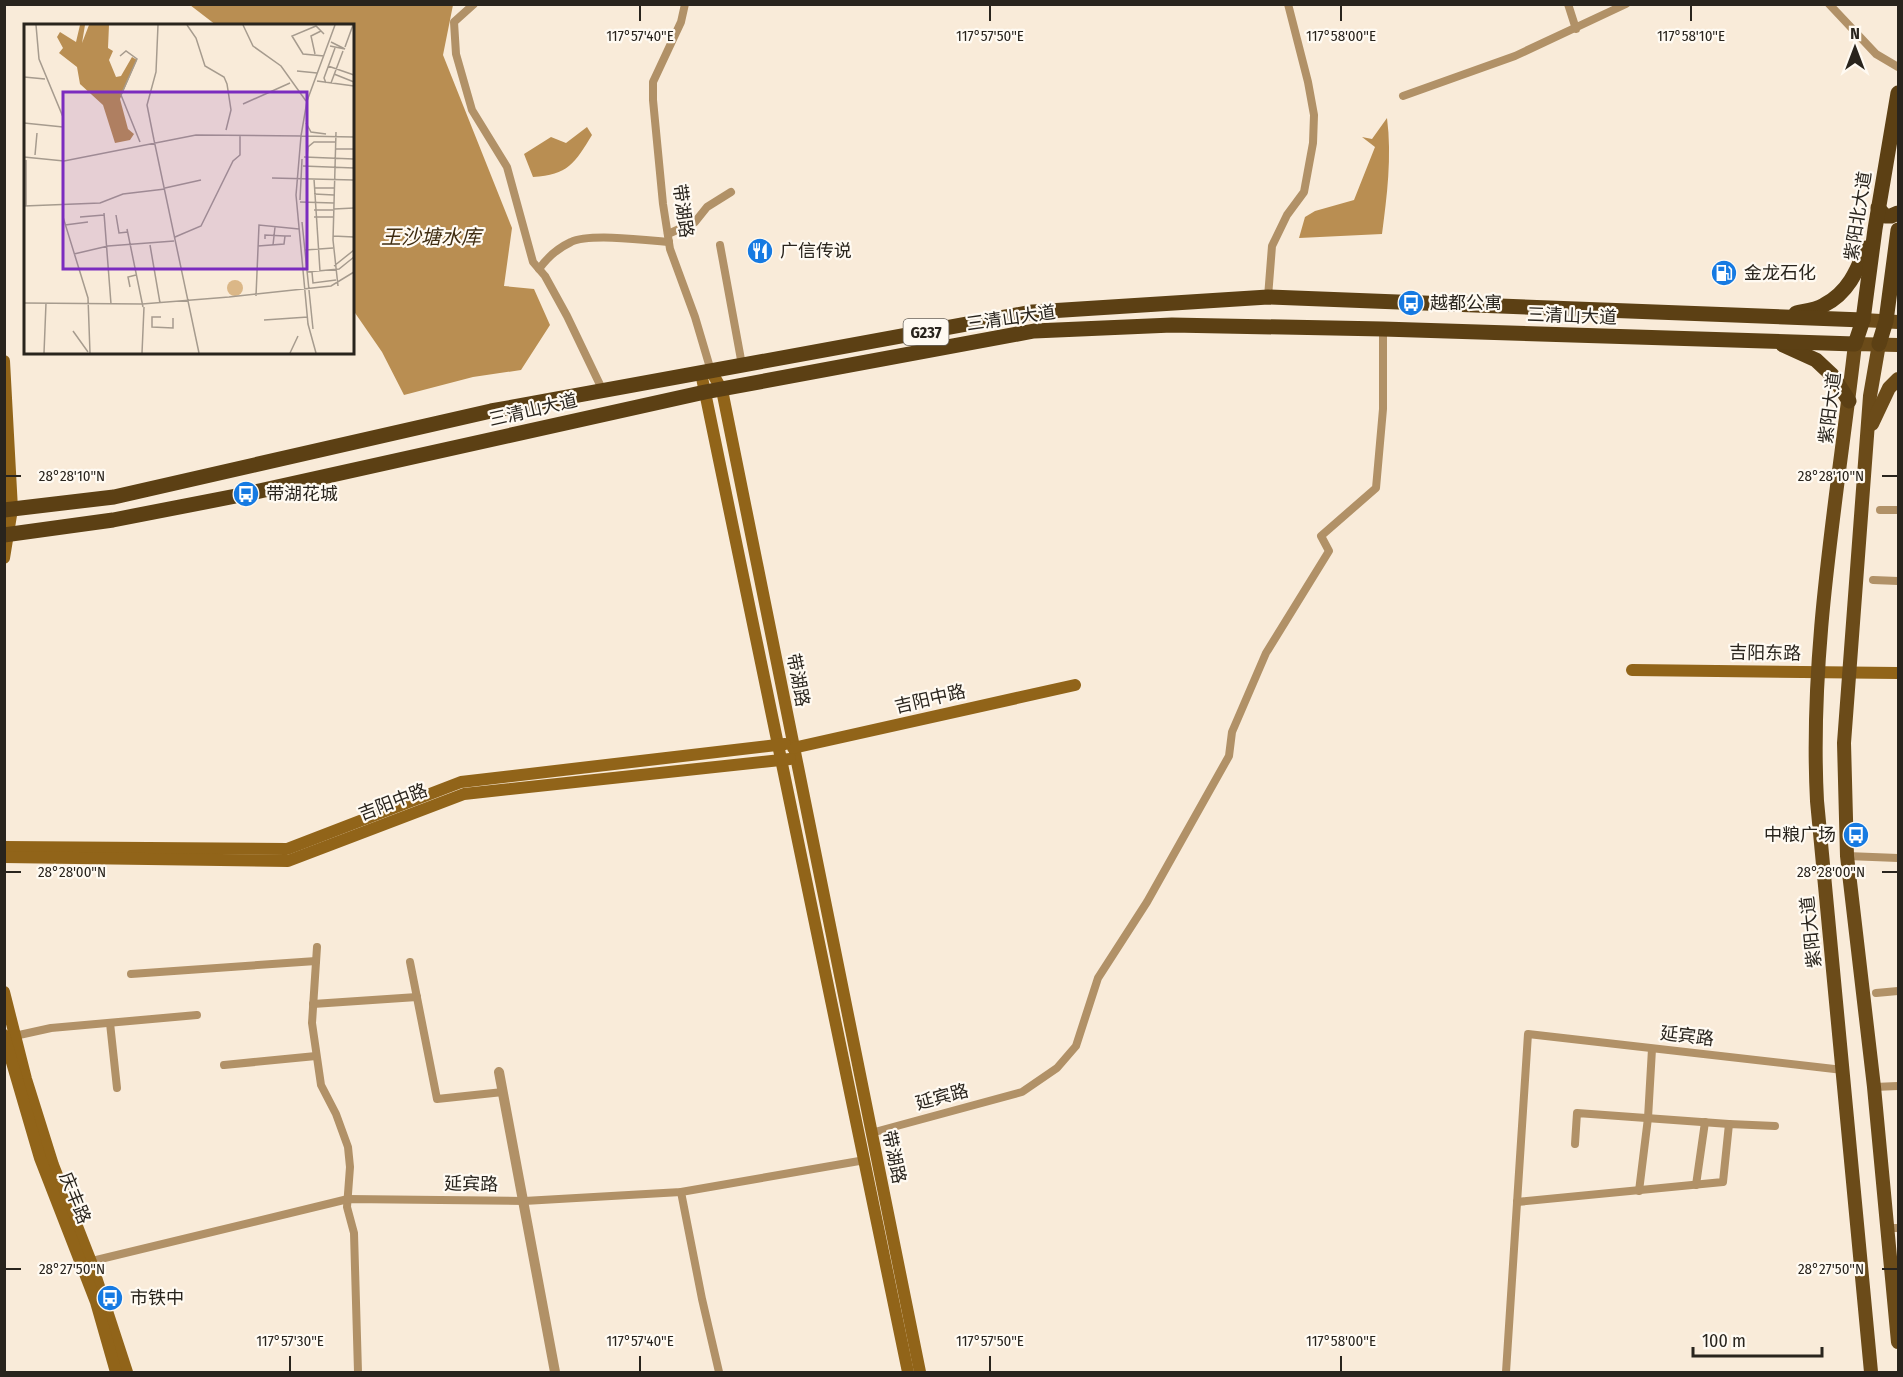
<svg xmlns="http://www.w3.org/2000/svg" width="1903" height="1377" viewBox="0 0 1903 1377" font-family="'Fira Sans Condensed','Noto Sans SC',sans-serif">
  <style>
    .water { fill: #b98e52 }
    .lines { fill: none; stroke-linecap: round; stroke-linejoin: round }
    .minor { stroke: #b19167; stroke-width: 8 }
    .tertiary { stroke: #b19167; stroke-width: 10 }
    .secondary { stroke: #916419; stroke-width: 12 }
    .primary { stroke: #6b4b19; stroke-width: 14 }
    .trunk { stroke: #5c4014; stroke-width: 15 }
    .ticks { fill: none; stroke: #29241d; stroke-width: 2 }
    .labels { text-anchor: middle; stroke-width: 4.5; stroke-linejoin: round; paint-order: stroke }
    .shield { fill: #fffaf2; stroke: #69645d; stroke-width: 1.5 }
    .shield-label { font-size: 16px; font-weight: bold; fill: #29241d }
    .street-label { font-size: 18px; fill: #29241d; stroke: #fffaf2 }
    .poi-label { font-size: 18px; fill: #29241d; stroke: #fffaf2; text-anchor: start }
    .water-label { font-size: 20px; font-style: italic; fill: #3f2c11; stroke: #fffaf2 }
    .inset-road { fill: none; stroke: #a69b8e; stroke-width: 1.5 }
    .view { fill: #7b2cbf; fill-opacity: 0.15; stroke: #7b2cbf; stroke-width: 3 }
    .inset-edge { fill: none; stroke: #29241d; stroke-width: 3 }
    .ticks-label { font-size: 15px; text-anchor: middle; fill: #29241d; stroke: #fffaf2; stroke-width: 4.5; stroke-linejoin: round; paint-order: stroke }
  </style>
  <rect width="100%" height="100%" fill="#f9ebd9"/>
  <g class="water">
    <path d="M190 5H453L443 55 512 228 504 286 534 289 550 325 521 370 473 377 404 395 382 352 353 310 352 26 216 25Z"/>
    <path d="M1387 118C1392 157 1387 196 1382 234L1299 238 1305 217 1315 211 1354 200 1375 147 1362 137 1372 139Z"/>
    <path d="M587 127 592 135C575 163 568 175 533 177L524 154 551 137 566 143Z"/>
  </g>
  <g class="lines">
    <g class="minor">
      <path d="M474 4 454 22 456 54 472 110 507 167 533 262 545 276 567 316 603 391"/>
      <path d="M685 4 681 22 653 82V100L663 204 670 249 695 317 711 371"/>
      <path d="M1568 4 1576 29"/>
      <path d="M1829 4 1876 54 1898 67"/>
      <path d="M1403 96 1515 56 1626 4"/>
      <path d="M668 234 695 222 707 207 731 192"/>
      <path d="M720 245 742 365"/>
      <path d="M539 269C547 258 558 248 571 242 589 233 647 240 669 242"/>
      <path d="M1268 297 1272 246 1287 215 1304 192 1313 143 1314 115 1308 82 1288 4"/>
      <path d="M1880 510H1898"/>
      <path d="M1873 580 1898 581"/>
      <path d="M1847 856 1898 858"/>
      <path d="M317 947 312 1023 321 1085 336 1114 348 1147 350 1167 347 1207 354 1233 358 1372"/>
      <path d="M410 962 437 1099 503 1092"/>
      <path d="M131 974 316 961"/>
      <path d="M1876 993 1898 991"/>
      <path d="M313 1004 417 997"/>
      <path d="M110 1023 117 1088"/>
      <path d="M10 1037 51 1028 197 1015"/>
      <path d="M224 1065 316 1056"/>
      <path d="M1874 1087 1898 1086"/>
      <path d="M871 1133 1022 1092 1057 1068 1076 1046 1098 978 1147 902 1229 756 1232 732 1266 653 1329 551 1321 536 1376 488 1383 409V329"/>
      <path d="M1575 1144 1577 1113 1729 1124"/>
      <path d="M1696 1185 1705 1122"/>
      <path d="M1639 1191 1648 1118 1652 1049"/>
      <path d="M681 1192 702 1299 719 1372"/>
      <path d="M1517 1202 1723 1182 1729 1124 1775 1126"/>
      <path d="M1888 1228H1898"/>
      <path d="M88 1262 348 1199 524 1201 681 1192 865 1160"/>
      <path d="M1506 1372 1528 1034 1843 1070"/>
    </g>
    <path class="tertiary" d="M499 1072 555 1372"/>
    <g class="secondary">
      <path d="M4 361 12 509 4 558"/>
      <path d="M711 371 722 390 920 1372"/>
      <path d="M701 373 908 1372"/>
      <path d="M1632 670 1898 673"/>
      <path d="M793 748 1075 685"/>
      <path d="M4 847 287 849 461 782 785 744"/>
      <path d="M4 857 288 861 464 794 790 759"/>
      <path d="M4 992 26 1079 53 1165 91 1262 127 1372"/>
      <path d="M4 1035 40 1158 96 1302 116 1372"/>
    </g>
    <g class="primary">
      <path d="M1863 320 1898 322"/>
      <path d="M1879 344 1870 396 1844 743 1847 856 1874 1087 1898 1342"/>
      <path d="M1872 424 1889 388 1898 379"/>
      <path d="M1871 1372 1817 801C1809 649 1838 494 1855 344L1898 345"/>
    </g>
    <g class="trunk">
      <path d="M1878 208 1885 216H1891L1898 213"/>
      <path d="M1796 313C1805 311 1816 310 1824 305 1848 293 1857 271 1866 248"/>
      <path d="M1879 344 1886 321 1898 230"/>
      <path d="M1783 345 1816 360 1832 375 1849 401"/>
      <path d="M4 510 114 497 491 411 1033 312 1268 297 1863 320"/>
      <path d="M4 535 113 520 246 494 705 392 1034 331 1172 325 1383 329 1855 344 1863 320 1875 229 1898 93"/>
    </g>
  </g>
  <path class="ticks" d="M640 6V21M990 6V21M1341 6V21M1691 6V21M6 476H21M1882 476H1897M6 872H21M1882 872H1897M6 1269H21M1882 1269H1897M290 1356V1371M640 1356V1371M990 1356V1371M1341 1356V1371"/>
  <defs>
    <g id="restaurant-disc" transform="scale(1.35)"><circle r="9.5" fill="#167ae2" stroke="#fffaf2"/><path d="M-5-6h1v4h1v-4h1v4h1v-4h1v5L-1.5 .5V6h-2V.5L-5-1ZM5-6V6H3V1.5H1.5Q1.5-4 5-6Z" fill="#fff"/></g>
    <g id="fuel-disc" transform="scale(1.35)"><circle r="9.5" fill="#167ae2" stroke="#fffaf2"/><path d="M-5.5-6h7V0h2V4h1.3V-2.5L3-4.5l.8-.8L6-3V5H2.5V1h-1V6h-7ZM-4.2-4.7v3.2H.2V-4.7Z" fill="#fff"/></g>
    <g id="bus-disc" transform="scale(1.35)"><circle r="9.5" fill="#167ae2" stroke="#fffaf2"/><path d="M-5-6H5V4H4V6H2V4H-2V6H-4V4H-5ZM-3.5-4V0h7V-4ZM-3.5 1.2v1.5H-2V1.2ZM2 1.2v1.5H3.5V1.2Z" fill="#fff"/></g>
  </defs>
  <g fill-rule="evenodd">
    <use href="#restaurant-disc" x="760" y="251"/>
    <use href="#fuel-disc" x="1724" y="273"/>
    <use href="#bus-disc" x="1411" y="303"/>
    <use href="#bus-disc" x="246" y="494"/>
    <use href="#bus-disc" x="1856" y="835"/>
    <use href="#bus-disc" x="110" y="1298"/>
  </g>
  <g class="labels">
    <rect class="shield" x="903.5" y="319" width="45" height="26" rx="4.5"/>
    <g class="shield-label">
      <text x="926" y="338">G237</text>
    </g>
    <g class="street-label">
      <text transform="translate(683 211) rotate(82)" y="6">带湖路</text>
      <text transform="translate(1858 216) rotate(-81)" y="6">紫阳北大道</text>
      <text transform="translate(1572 316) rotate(2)" y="6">三清山大道</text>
      <text transform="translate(1011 318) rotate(-8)" y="6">三清山大道</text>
      <text transform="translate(1830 408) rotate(-83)" y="6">紫阳大道</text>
      <text transform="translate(533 410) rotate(-13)" y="6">三清山大道</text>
      <text transform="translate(1765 653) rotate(1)" y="6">吉阳东路</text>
      <text transform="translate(798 680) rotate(79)" y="6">带湖路</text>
      <text transform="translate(930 699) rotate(-13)" y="6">吉阳中路</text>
      <text transform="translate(393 802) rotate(-21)" y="6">吉阳中路</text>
      <text transform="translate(1811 932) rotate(-96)" y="6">紫阳大道</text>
      <text transform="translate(1687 1036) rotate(7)" y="6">延宾路</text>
      <text transform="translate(942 1097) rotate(-15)" y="6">延宾路</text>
      <text transform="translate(894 1157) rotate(78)" y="6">带湖路</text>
      <text transform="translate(471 1184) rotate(1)" y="6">延宾路</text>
      <text transform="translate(75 1198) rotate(68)" y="6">庆丰路</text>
    </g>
    <g class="poi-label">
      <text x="780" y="257">广信传说</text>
      <text x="1744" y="279">金龙石化</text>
      <text x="1430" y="309">越都公寓</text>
      <text x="266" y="500">带湖花城</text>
      <text x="1836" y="841" text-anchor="end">中粮广场</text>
      <text x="130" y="1304">市铁中</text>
    </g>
    <g class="water-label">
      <text x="431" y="244">王沙塘水库</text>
    </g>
  </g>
  <g transform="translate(24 24)">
    <rect width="330" height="330" fill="#f9ebd9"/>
    <path d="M203 264a8 8 0 1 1 16 0a8 8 0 1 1-16 0Z" fill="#dbb787"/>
    <path d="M56 1H61L58 19 65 1H85L84 24 89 27 85 36 92 53 97 52 108 33 113 36 96 75 104 105 110 110 106 116 91 119 79 81 56 60 53 43 35 29 39 24 33 13 36 8 52 18Z" fill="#b98e52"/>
    <path class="inset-road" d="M12 1 15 35 39 93V193L64 274 66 329M163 1 172 14 181 42 200 53 203 60 207 86 202 106M219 1 229 22 257 42 282 77M306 22 321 25 307 18M321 23 329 1M291 30 287 12 297 7M96 32 102 27 113 35 97 71 116 118M300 32 279 30 268 12 292 2 300 10M304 42 330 51M273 47 293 49M310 50 330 58M0 53 21 55M293 57 330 62M302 59 300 54 311 24M307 59 319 27M219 80 266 59M0 99 39 103M282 99 287 108 302 110M312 108 309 216 314 262M130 116 123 81 132 48 134 1M130 116 175 329M311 125H330M11 131 13 109M0 133 40 137 172 111 277 112 283 77 311 1M280 133 330 135M283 133 284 123 290 118H311M279 142 330 144M248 154 330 156M290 155 296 247M141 164 177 156M290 164H310M290 170 310 171M276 176 278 135M276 178 310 179M0 182 76 179 99 170 141 165M2 182V136M310 185 330 184M290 186H309M80 189 87 280M92 191 95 209 104 208M56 193 80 191M290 193H309M278 198 289 305M41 201 64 198M103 205 119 283M309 212 330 213M151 213 177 202 209 137 216 131V111M241 215V211L261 212M126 221 136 279M249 221 251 203M234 222 260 220 261 212H267M281 226 309 224M50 230 84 222 150 217M310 242 330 226M283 248 315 245 330 233M288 248 289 259 312 256M106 263 104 253 112 251M232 272 235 201 275 205M0 279 118 280 205 273 307 262 330 248M137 293H128V303L149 304V294M240 296 284 293M49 307 64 328M20 329 22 279M118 329 120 283M266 329 274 312M292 329 284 300 272 171 277 112 330 113"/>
    <path class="view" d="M39 68H283V245H39Z"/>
    <rect width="330" height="330" class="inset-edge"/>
  </g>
  <g class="ticks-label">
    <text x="640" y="41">117°57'40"E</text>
    <text x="990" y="41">117°57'50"E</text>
    <text x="1341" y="41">117°58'00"E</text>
    <text x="1691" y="41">117°58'10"E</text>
    <text x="72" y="481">28°28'10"N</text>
    <text x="1831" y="481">28°28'10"N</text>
    <text x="72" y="877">28°28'00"N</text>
    <text x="1831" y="877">28°28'00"N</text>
    <text x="72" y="1274">28°27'50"N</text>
    <text x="1831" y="1274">28°27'50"N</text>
    <text x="290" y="1346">117°57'30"E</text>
    <text x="640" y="1346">117°57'40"E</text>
    <text x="990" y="1346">117°57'50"E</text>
    <text x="1341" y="1346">117°58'00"E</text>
  </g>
  <rect width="1903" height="1377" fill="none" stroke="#29241d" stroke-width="12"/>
  <g transform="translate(1855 48)" stroke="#fffaf2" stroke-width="4.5" paint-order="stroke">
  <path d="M0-4.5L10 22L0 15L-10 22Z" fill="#29241d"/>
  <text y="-9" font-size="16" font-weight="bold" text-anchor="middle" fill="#29241d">N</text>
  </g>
  <path d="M1693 1347v9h129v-9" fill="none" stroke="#29241d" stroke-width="3"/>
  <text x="1702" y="1347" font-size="18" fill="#29241d" stroke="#fffaf2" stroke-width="4.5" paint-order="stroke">100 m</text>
</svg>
